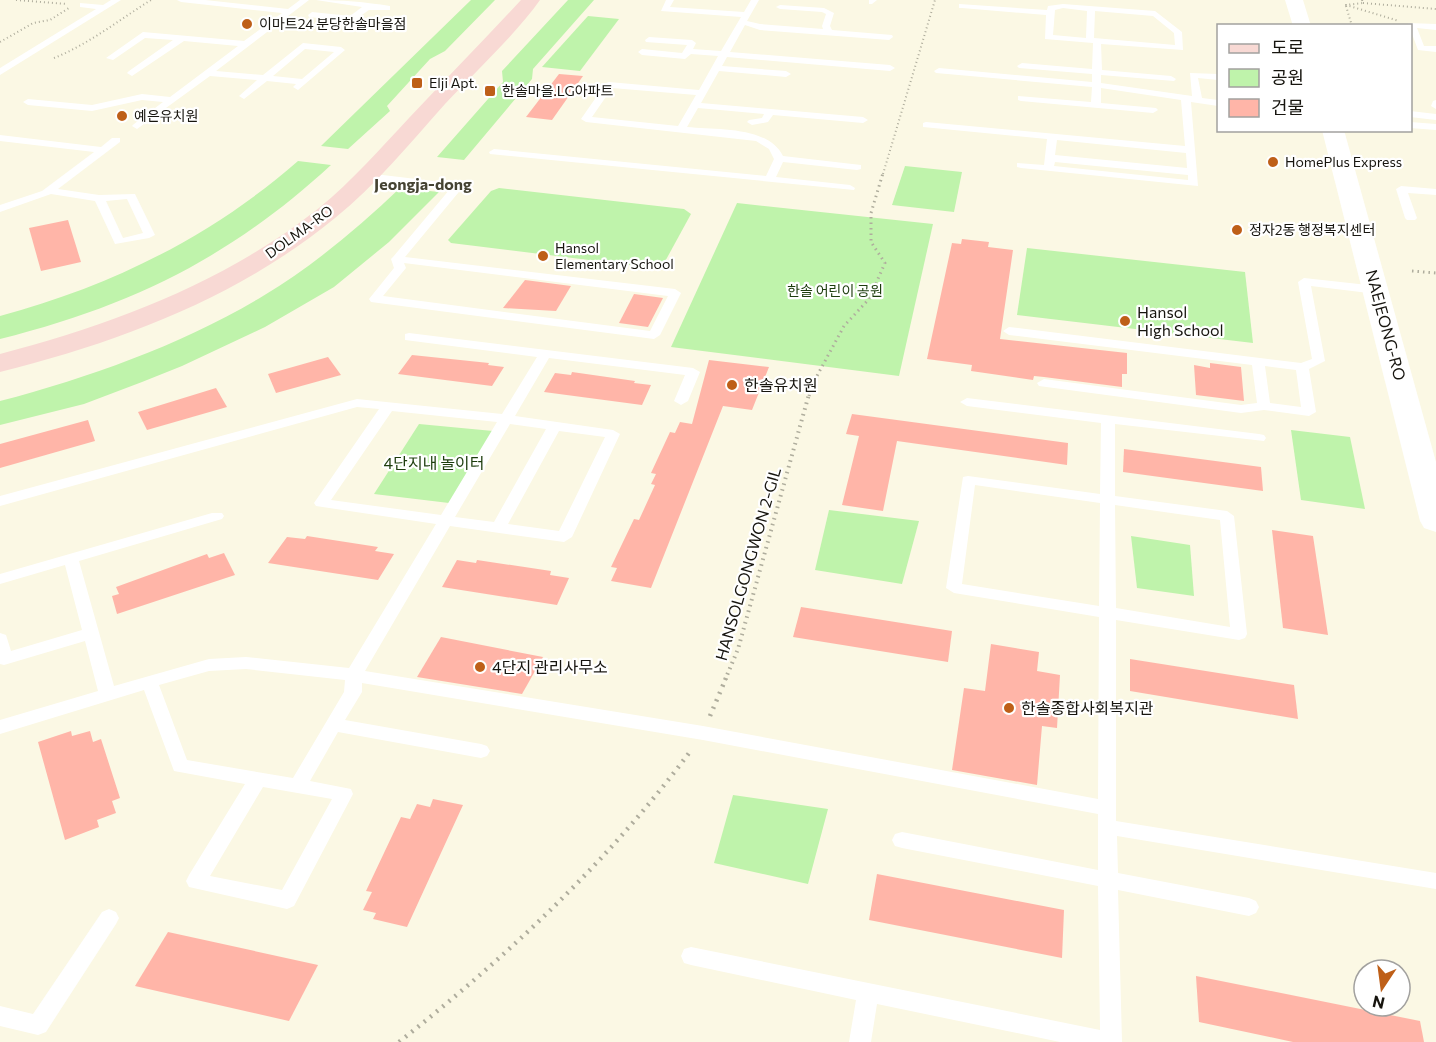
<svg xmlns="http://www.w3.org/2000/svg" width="1436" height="1042" viewBox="0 0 1436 1042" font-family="Commissioner,'Noto Sans KR',sans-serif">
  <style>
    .green { fill: #bff3ab }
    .building { fill: #ffb5a8 }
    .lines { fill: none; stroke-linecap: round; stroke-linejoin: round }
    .path-far3 { stroke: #afad9d; stroke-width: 2; stroke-dasharray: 1 3; stroke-linecap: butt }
    .path-far2 { stroke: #afad9d; stroke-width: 3; stroke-dasharray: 1.5 4; stroke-linecap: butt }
    .path-far1 { stroke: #afad9d; stroke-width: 4; stroke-dasharray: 1.5 4.5; stroke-linecap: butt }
    .path { stroke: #afad9d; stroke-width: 4.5; stroke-dasharray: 2 6; stroke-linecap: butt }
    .service { fill: #fff; fill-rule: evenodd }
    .tertiary { fill: #fff; fill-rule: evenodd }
    .primary { fill: #f8d9d4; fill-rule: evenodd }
    .poi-dot { fill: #be5f18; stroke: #fff; stroke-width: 2 }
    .labels { text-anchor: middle; stroke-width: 4.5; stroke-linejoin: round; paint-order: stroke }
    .far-poi-label { font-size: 14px; fill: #17150f; stroke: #fff; text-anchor: start }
    .far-street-label { font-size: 14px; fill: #17150f; stroke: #fff }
    .far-park-label { font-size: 14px; fill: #1d3d0d; stroke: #fff }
    .far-quarter-label { font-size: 16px; font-weight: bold; fill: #454333; stroke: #fff }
    .poi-label { font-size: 16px; fill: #17150f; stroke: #fff; text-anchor: start }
    .street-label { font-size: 16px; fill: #17150f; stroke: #fff }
    .park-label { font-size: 16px; fill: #1d3d0d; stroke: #fff }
  </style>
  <rect width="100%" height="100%" fill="#fbf8e4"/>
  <g class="green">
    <path d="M471 0H495L445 51 430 59 387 106 390 111 348 149 321 146Z"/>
    <path d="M568 0H594L533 69 532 79 464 160 437 157 503 82 502 71Z"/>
    <path d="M588 16 619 19 580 71 542 67Z"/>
    <path d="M298 161 331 165C231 257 132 306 0 339V316C111 286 211 237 298 161Z"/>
    <path d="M905 166 962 172 954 212 892 205Z"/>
    <path d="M400 188 439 192 389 242 334 287 265 327 182 366 142 382 84 404 0 425V401C91 377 183 344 263 296 313 266 358 228 400 188Z"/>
    <path d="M499 188 684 209 691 214 662 267 654 268 451 243 448 240 491 191Z"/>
    <path d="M737 203 933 224 899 376 671 347Z"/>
    <path d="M1027 248 1245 272 1253 343 1017 315Z"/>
    <path d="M419 424 493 431 449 503 374 494Z"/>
    <path d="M1291 430 1350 437 1365 509 1301 500Z"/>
    <path d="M829 510 919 521 902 584 815 570Z"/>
    <path d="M1131 536 1190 545 1194 596 1137 588Z"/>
    <path d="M733 795 828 809 808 884 714 863Z"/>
  </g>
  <g class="building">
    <path d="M559 74 583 76 552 120 526 117Z"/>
    <path d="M68 220 81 262 41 271 29 228Z"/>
    <path d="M962 239 989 242 988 247 1013 250 1000 339 1127 353V374H1122V387L1044 377 1034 376 1033 380 971 371 972 365 927 359 952 243 961 244Z"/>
    <path d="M525 280 571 286 556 311 503 308Z"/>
    <path d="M634 294 663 298 648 327 619 323Z"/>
    <path d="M412 355 489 363 488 365 504 367 492 386 398 374Z"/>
    <path d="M328 357 341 375 276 393 268 374Z"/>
    <path d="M709 360 769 367 752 410 723 406 651 588 611 581 617 568 611 567 634 519 639 520 655 485 651 484 656 474 651 473 670 432 675 433 680 422 692 424Z"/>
    <path d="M1210 363 1241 367 1244 401 1196 395 1194 365 1210 368Z"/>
    <path d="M572 372 635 381 634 383 651 385 642 405 544 392 555 373 571 375Z"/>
    <path d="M216 388 227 407 147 430 138 412Z"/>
    <path d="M852 414 1068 443 1067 465 897 441 883 511 842 505 859 436 846 434Z"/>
    <path d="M88 420 95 441 0 468V444Z"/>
    <path d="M1124 449 1261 467 1263 491 1123 472Z"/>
    <path d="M1272 530 1313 536 1328 635 1283 628Z"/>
    <path d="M307 536 378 547 375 551 394 554 378 580 268 563 287 537 305 539Z"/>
    <path d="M224 553 235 575 117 614 112 596 119 594 116 587 207 554 209 558Z"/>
    <path d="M457 560 476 563 477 560 551 571 550 575 569 578 557 605 442 587Z"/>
    <path d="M801 607 952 631 948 662 793 637Z"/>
    <path d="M441 637 543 657 522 694 417 677Z"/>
    <path d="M991 644 1039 652 1037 671 1060 675 1057 728 1042 726 1037 785 952 770 964 688 985 691Z"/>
    <path d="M1130 659 1294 685 1298 719 1130 691Z"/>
    <path d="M71 731 72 736 90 731 93 742 101 739 120 798 112 801 116 813 97 820 99 827 65 840 38 742Z"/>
    <path d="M433 799 463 805 407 927 373 919 376 913 363 910 372 892 366 891 401 817 410 819 417 804 430 807Z"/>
    <path d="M877 874 1064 910 1062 958 869 920Z"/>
    <path d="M168 932 318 965 289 1021 135 986Z"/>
    <path d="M1196 976 1420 1021 1424 1042H1293L1199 1022Z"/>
  </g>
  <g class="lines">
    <g class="path-far3">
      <path d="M16 0 67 4"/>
      <path d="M1362 0 1363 3 1346 5 1399 21"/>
      <path d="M1363 3 1436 9"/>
      <path d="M1346 6 1352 26"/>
      <path d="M0 42 33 23 50 20 69 8"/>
      <path d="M54 58C89 44 119 20 151 0"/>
      <path d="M883 174 935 0"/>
    </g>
    <g class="path-far2">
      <path d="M1412 271 1436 273"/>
      <path d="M809 396 812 385 844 326 869 299 885 263 871 242V213L883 173"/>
    </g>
    <path class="path-far1" d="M725 680 738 649 809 394"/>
    <g class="path">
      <path d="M710 716 726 678"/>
      <path d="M399 1042C509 955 608 862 692 749"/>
    </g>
    <g class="service">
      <path d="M111 0H121L0 75V68L96 9 80 7V3L103 5Z"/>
      <path d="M177 0H205L288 9 300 0H309L216 71 263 75 303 43 341 47 345 50 298 90 293 87 296 84 267 81 244 99 239 96 257 80 210 76 137 129 132 126 134 124 163 102 142 100 92 111 28 105 23 102 28 99 92 105 142 94 170 97 238 46 184 41 132 76 127 73 129 71 173 40 145 38 113 60 106 58 143 32 244 41 282 13 181 2ZM305 49 334 52 302 79 273 76Z"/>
      <path d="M316 0C342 0 365 2 390 6V10H369L359 17 396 23 392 26 309 17 308 15 312 12 350 16 362 7Z"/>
      <path d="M666 0H674L670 7 744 12 751 0H759L747 21 760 24 823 29 822 26 826 14 822 12 780 9 776 7 780 5 824 8 834 13 830 26 832 30 892 35 893 37 889 40 760 30 745 25 730 52 890 65 895 68 890 71 727 57 722 66 786 71 791 74 786 77 719 71 701 103 863 117 868 120 863 123 773 115 768 122 752 125 747 122 749 120 762 118 764 114 698 108 687 127C717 130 768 126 783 156L861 165V169L857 170 783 162 776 177 850 185 855 188 854 190 490 154 489 152 494 149 766 176 774 159 769 149 756 141 586 122 581 119 606 83 609 82 699 90 718 56 691 54 685 59 642 55 638 52 642 49 682 53 687 45 646 42 645 40 649 37 692 40 696 43 693 49 721 51 741 17 661 11ZM612 88 696 95 678 126 592 117Z"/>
      <path d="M869 0H877L872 4H869Z"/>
      <path d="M959 4 1047 10 1048 6 1063 4 1155 11 1182 32 1183 50 1101 44 1102 70 1171 76 1176 79 1174 81 1101 75V83L1192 96 1190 73 1218 74V80L1198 78 1202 98 1218 100V106L1191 102 1198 186 1021 168 1017 167V163L1044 165 1047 139 923 127V123L926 122 1185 146 1181 100 1101 88V103L1156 108 1158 110 1153 113 1021 101 1018 100V96L1091 102 1092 87 936 73 934 71 939 68 1092 82V74L1019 68 1017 66 1022 63 1092 69 1093 43 1045 39 1046 15 962 8H959ZM1063 8 1087 11 1086 38 1053 35 1055 10ZM1095 11 1153 16 1174 33 1175 45 1094 38ZM1057 140 1186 153 1187 168 1055 155ZM1055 162 1188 175V180L1054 166Z"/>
      <path d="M1408 23 1436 24V30L1417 28 1424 46H1436V52L1418 50Z"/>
      <path d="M1436 100V109L1431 106 1433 101Z"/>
      <path d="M1410 111 1436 114V120L1410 117Z"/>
      <path d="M1410 122 1436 124V130L1410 128Z"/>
      <path d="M0 135 101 147 112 138H120V142L58 189 99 195 135 194 155 235 149 238 115 244 95 201 51 194 0 212V205L42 191 94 152 0 141ZM127 199 143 233 123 238 106 201Z"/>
      <path d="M366 173 458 184 463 187 405 257 675 289 681 293 660 335 654 339 371 302 369 299 394 268 391 259 393 257 450 189 362 178 361 176ZM404 263 668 296 650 331 383 296 406 268Z"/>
      <path d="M1401 186 1436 189V195L1408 193 1417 218 1415 220H1407L1405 218 1396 189Z"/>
      <path d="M1304 278 1377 286 1383 290 1377 294 1311 286 1325 361 1309 369 1316 412 1309 416 1264 410 1241 413 1039 386 1037 383 1044 379 1241 405 1257 403 1252 365 1009 335 1003 331 1009 327 1301 363 1312 359 1298 282ZM1265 366 1296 370 1301 407 1270 403Z"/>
      <path d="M409 333 693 368 700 372 688 401 681 405 674 401 685 375 549 358 515 416 613 430 620 434 572 537 564 542 450 526 365 671 703 726 1098 799 1099 617 954 593 946 588 963 477 968 476 1100 494 1101 423 967 406 960 402 967 398 1259 434 1264 435 1266 438 1264 441 1115 424V496L1227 511 1234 516 1247 634 1245 638 1239 640 1116 620V821L1436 873V889L1117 836 1118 873 1249 898 1256 901 1259 907 1256 913 1249 916 1118 890 1122 1042H1060L877 1004 871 1042H849L856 1000 691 965 684 963 681 956 684 949 691 947 1100 1030 1098 886 902 848 895 846 892 840 895 834 902 832 1098 870V814L703 740 362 683V692L345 720 481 744 487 746 490 751 487 756 481 758 338 732 310 781 351 789 353 794 294 906 287 909 189 887 186 881 189 875 245 784 174 771 144 690 0 734V720L98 691 85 641 4 665 0 664V633L6 635 11 651 82 630 65 565 0 584V574L212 513H222L224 516 222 519 79 561 114 686 209 659 246 657 349 668 436 524 316 506 314 503 379 409 357 407 0 506V496L357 399 502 414 537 357 405 340V334ZM392 411 497 422 441 515 331 500ZM510 424 546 429 494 522 455 517ZM559 431 605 437 559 531 508 524ZM975 485 1100 503 1099 606 962 584ZM1115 505 1220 520 1230 627 1116 608ZM246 669 345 680 344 692 293 778 187 760 159 685 209 671ZM263 787 332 799 282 890 210 876Z"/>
      <path d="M109 909 116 912 119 918 116 924 46 1032 38 1035 0 1026V1006L33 1014 102 912Z"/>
    </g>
    <g class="tertiary">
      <path d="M1285 0H1303L1311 26H1293Z"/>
      <path d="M1322 130H1344L1436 462V532L1424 528 1420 521Z"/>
    </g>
    <path class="primary" d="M521 0H540C516 34 474 73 445 104 410 143 376 185 335 218 239 297 120 342 0 372V354C114 324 226 282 319 208 352 181 380 149 409 118 446 79 484 40 521 0Z"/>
  </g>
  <g class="poi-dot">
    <circle cx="247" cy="24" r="6"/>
    <rect x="411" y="77" width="12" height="12" rx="3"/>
    <rect x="484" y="85" width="12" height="12" rx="3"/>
    <circle cx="122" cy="116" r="6"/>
    <circle cx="1273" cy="162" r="6"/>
    <circle cx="1237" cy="230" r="6"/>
    <circle cx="543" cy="256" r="6"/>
    <circle cx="1125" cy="321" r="6"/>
    <circle cx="732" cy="385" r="6"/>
    <circle cx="480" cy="667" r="6"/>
    <circle cx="1009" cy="708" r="6"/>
  </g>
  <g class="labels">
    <g class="far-poi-label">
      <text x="259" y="29">이마트24 분당한솔마을점</text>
      <text x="429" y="88">Elji Apt.</text>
      <text x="502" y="96">한솔마을.LG아파트</text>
      <text x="134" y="121">예은유치원</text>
      <text x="1285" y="167">HomePlus Express</text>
      <text x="1249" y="235">정자2동 행정복지센터</text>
      <text x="555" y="253">Hansol<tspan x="555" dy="16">Elementary School</tspan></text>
    </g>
    <g class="far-street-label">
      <text transform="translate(299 232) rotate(-36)" y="5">DOLMA-RO</text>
    </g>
    <g class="far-park-label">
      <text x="835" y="296">한솔 어린이 공원</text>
    </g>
    <g class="far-quarter-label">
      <text x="423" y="190">Jeongja-dong</text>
    </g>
    <g class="poi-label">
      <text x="1137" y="318">Hansol<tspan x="1137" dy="18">High School</tspan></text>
      <text x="744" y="391">한솔유치원</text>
      <text x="492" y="673">4단지 관리사무소</text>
      <text x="1021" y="714">한솔종합사회복지관</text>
    </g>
    <g class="street-label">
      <text transform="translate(1386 325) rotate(75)" y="6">NAEJEONG-RO</text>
      <text transform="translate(748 564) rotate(-74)" y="6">HANSOLGONGWON 2-GIL</text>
    </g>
    <g class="park-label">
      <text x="434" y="469">4단지내 놀이터</text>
    </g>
  </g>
  <rect x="1217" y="24" width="195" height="108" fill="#ffffff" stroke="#a2a19f" stroke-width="1.5"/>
  <rect x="1229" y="44" width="30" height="9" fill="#f8d9d4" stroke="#a2a19f" stroke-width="1.5"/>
  <text x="1271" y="54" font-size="18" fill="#17150f">도로</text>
  <rect x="1229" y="69" width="30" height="18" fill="#bff3ab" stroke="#a2a19f" stroke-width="1.5"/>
  <text x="1271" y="84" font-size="18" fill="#17150f">공원</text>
  <rect x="1229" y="99" width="30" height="18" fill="#ffb5a8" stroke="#a2a19f" stroke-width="1.5"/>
  <text x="1271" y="114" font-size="18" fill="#17150f">건물</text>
  <g transform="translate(1382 988) rotate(193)"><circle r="28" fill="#ffffff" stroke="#a2a19f" stroke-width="1.5"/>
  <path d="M0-4.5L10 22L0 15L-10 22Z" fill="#be5f18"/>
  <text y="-9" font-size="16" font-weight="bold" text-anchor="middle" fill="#17150f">N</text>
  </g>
</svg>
